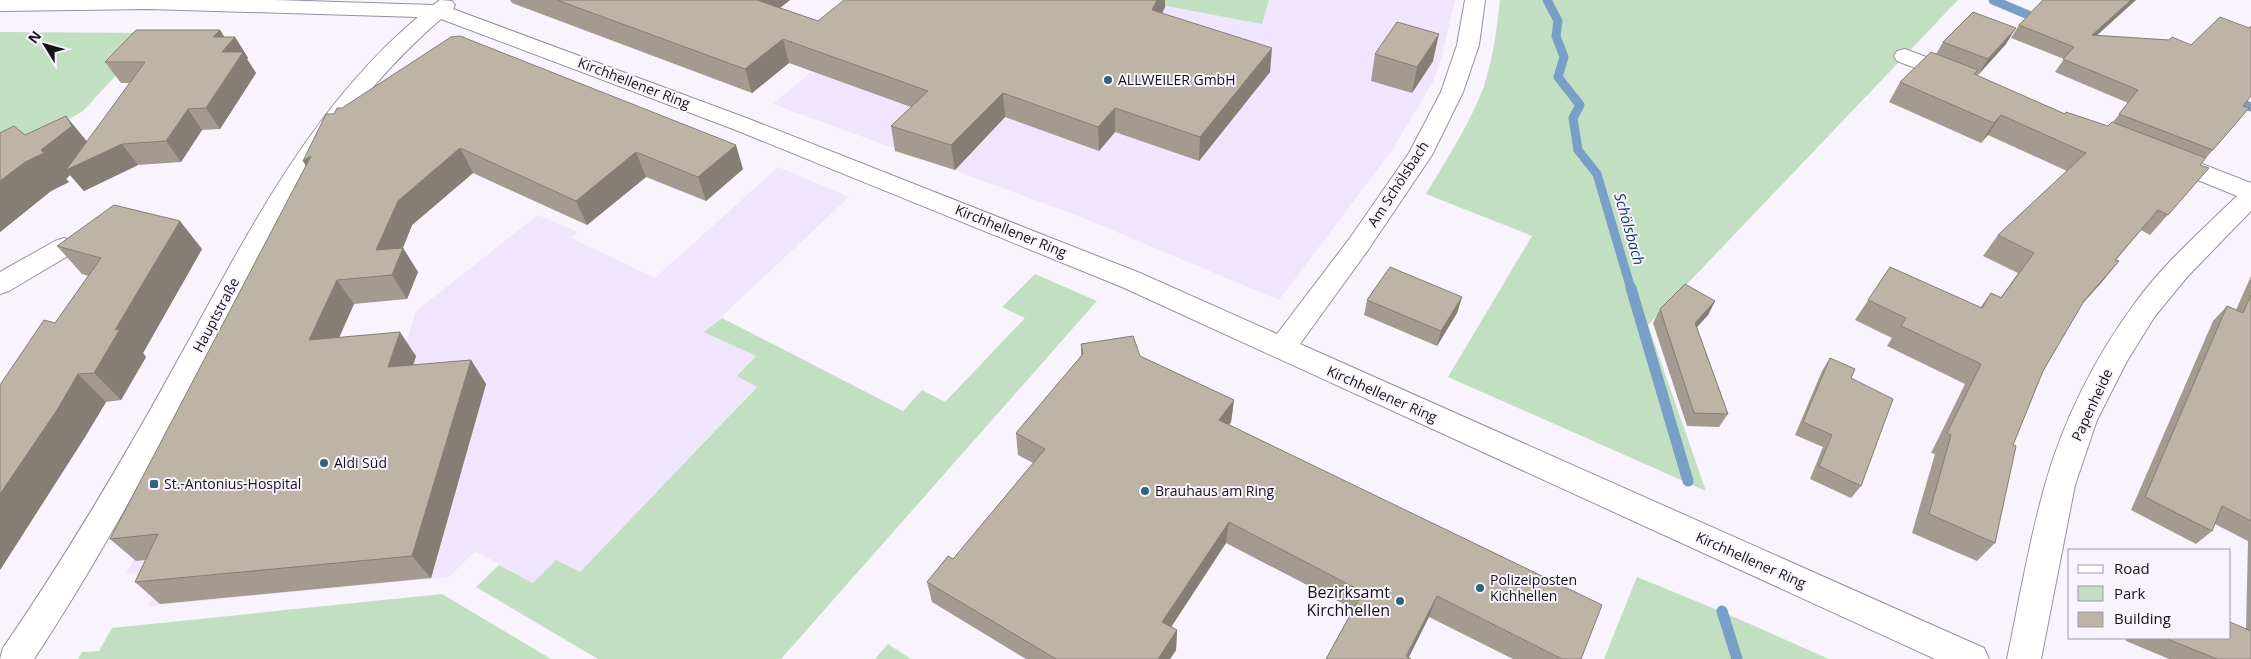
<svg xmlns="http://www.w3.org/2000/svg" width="2251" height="659" viewBox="0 0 2251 659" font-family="'Open Sans',sans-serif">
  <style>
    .built { fill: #efe5fc }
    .green { fill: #c2dfc1 }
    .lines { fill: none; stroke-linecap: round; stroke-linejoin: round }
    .stream-far1 { stroke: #789fc7; stroke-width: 9 }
    .stream { stroke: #789fc7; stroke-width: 11 }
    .minor-casing { stroke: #97909f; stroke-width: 2 }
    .minor { fill: #fff; fill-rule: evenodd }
    .wall { fill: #a39b8f }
    .shaded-wall { fill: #857e74 }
    .building { fill: #beb4a6; stroke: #857e74 }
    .poi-dot { fill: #2a667e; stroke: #f8f3fd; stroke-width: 2 }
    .labels { text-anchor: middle; stroke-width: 4; stroke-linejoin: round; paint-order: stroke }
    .poi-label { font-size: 14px; fill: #151318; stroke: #f8f3fd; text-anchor: start }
    .street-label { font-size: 14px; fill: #151318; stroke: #f8f3fd }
    .water-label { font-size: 15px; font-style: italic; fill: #0e3a60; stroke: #f8f3fd }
    .near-poi-label { font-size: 16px; fill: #151318; stroke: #f8f3fd; text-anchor: end }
  </style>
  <rect width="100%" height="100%" fill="#f8f3fd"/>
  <g class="built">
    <path d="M896 0H1134L1262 24 1269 0H1455L1442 56 1433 82 1392 150 1279 300 1076 215 773 104Z"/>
    <path d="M778 167 849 197 705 332 757 356V386L580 572 533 583 475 551 449 577 149 606 162 571 126 574 233 358 406 344 416 311 538 215 578 232 571 238 655 278Z"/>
  </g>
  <g class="green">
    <path d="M1134 0H1269L1262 24Z"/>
    <path d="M1500 0H1958L1648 325 1706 491 1448 377 1532 236 1426 194C1446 160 1470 124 1484 86 1493 58 1497 29 1500 0Z"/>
    <path d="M0 32 155 33 83 111 0 159Z"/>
    <path d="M1035 274 1097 301 781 659H598L476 587 499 565 533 583 556 560 580 572 757 387 737 376 756 356 704 332 722 318 903 411 922 390 945 402 1025 318 1002 307Z"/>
    <path d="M1637 577 1725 613 1829 659H1604Z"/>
    <path d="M442 594 551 659H78L82 652 99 651 112 628Z"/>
    <path d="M888 644 911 659H875Z"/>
  </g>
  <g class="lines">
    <g class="stream-far1">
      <path d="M1547 0 1558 21 1556 36 1564 57 1558 77 1580 105 1573 118 1578 150 1597 174 1631 289"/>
      <path d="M1993 0 2040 20"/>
      <path d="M2233 100 2251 107"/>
    </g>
    <g class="stream">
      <path d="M1631 288 1688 481"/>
      <path d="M1722 611 1737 659"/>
    </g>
    <g class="minor-casing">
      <g id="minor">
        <path d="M0 0H275L433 5 440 0 452 1 455 5 453 9 749 119 1140 273 1277 334 1350 238 1409 153 1441 92 1457 45 1465 0H1485L1479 45 1463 92 1432 155 1368 250 1300 344 1984 648 1989 659H1935L1122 287 733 129 441 19C330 114 275 230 208 357 153 459 98 562 34 659H0L3 648C69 552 127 453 183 351 249 231 312 106 418 17L149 9 0 11Z"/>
        <path d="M1905 49 1963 71 1966 76 1963 81 1955 83 1897 61 1894 56 1897 51Z"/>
        <path d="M2169 151 2251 183V211L2188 276 2155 316 2127 361 2097 420 2075 485 2041 659H2007C2019 602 2029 541 2045 485 2063 421 2095 357 2135 303 2164 263 2202 230 2237 196L2161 165 2157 159 2161 153Z"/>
        <path d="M64 238 73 241 77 247 73 253 9 291 0 294V272L55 241Z"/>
      </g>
    </g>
    <use href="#minor" class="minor"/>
  </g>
  <g class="wall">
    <path d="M510 0H790L780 8 818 21 1165 7 1162 14 1270 72 1199 161 1115 132 1099 151 1005 117 955 170 895 151 891 126 911 107 789 63 752 93 512 3Z"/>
    <path d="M2019 25 2097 35 2249 108 2200 165 2209 168 2150 235 2141 230 2116 260 2119 261 2082 304 2043 371 2013 445 1995 543 1977 561 1912 533 1935 454 1931 453 1965 384 1887 346 1892 338 1855 320 1890 267 1980 308 1991 293 2001 297 2018 273 1983 256 1998 235 2067 171 1988 135 1981 143 1889 102 1900 82 1936 54 1943 42 2006 44 1978 75 1975 74V75L2065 114 2108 126 2113 122 2128 103 2055 72 2064 59 2011 38Z"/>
    <path d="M220 30 224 37H235L248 58 247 59 256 73 220 129 202 130 181 162 138 165 84 191 70 175 66 179 69 182 51 191 0 232V133L87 142 130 83H121L105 62Z"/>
    <path d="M1375 54 1433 61 1412 93 1371 81Z"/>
    <path d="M342 108 743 169 706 201 646 177 587 225 473 173 412 225 403 248 418 272 407 299 354 304 339 338 416 356 413 365 471 360 486 384 431 578 160 604 135 582 145 560 136 561 110 539 306 166 303 161 334 114Z"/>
    <path d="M57 246 202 249 143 353 146 357 121 400 106 402 85 437 0 570V385L55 323 88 276 82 274Z"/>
    <path d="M2251 276V659H2169L2126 641V638H2230L2246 629 2248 541 2215 524 2212 531 2196 544 2131 510 2213 321 2227 306 2236 310Z"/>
    <path d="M1462 297 1457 313 1437 346 1364 315 1367 300Z"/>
    <path d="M1715 301 1708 315 1697 327 1728 414 1719 427 1687 426 1653 323 1660 309Z"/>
    <path d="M1081 344 1140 356 1234 400 1231 422 1229 425 1581 659H1513L1429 617 1326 659 1353 609 1226 543 1171 627 1177 630 1176 650 1170 659H1026L932 602 927 582 953 559 1033 463 1018 455 1016 433 1081 356Z"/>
    <path d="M1830 358 1851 378 1861 486 1851 498 1810 479 1823 447 1795 435 1822 371Z"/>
  </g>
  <g class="shaded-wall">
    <path d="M754 0H790L760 23Z"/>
    <path d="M1157 0H1165V7L1151 34 1152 10Z"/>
    <path d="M2131 0H2136L2083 48 2092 35Z"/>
    <path d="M2016 28 2006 44 1978 75 1988 59Z"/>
    <path d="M220 30 229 44 235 37 248 58 247 59 256 73 220 129 206 108 213 37Z"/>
    <path d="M1439 34 1433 61 1412 93 1417 67Z"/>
    <path d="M783 39 789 63 752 93 745 69Z"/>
    <path d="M1272 48 1270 72 1199 161 1200 137Z"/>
    <path d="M1003 93 1005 117 955 170 951 145Z"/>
    <path d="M1115 108V132L1099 151 1098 127Z"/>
    <path d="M188 109 202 130 181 162 166 141Z"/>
    <path d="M2001 115 1988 135 1981 143 1994 123Z"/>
    <path d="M66 116 90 145 122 144 138 165 84 191 70 175 66 179 69 182 51 191 0 232V181L41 150Z"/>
    <path d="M736 145 743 169 706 201 698 177Z"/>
    <path d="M460 148 473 173 412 225 392 274 376 250 398 201Z"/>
    <path d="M636 152 646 177 587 225 576 201Z"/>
    <path d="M311 156 318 185 303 161Z"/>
    <path d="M180 221 202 249 143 353 146 357 121 400 94 373 115 330Z"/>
    <path d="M403 248 418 272 407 299 392 275Z"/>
    <path d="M2119 261 2102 282 2067 321 2084 301Z"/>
    <path d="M337 280 354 304 327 364 309 340Z"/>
    <path d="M1462 297 1457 313 1437 346 1441 331Z"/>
    <path d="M1715 301 1708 315 1688 337 1695 323Z"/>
    <path d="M400 332 416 356 405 391 388 367Z"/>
    <path d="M471 360 486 384 431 578 412 556Z"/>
    <path d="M78 374 106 402 85 437 0 570V494Z"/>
    <path d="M1234 400 1231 422 1217 442 1219 420Z"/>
    <path d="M1229 522 1226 543 1162 641V622Z"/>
    <path d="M1437 596 1429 617 1408 659H1405Z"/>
    <path d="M1177 630 1176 650 1170 659H1158Z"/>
  </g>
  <g class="building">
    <path d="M557 0H757L818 21 844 0H1157L1152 10 1272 48 1200 137 1115 108 1098 127 1003 93 951 145 891 126 928 91 783 39 745 69Z"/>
    <path d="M2043 0H2131L2092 35 2169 40 2172 37 2191 45 2220 17 2249 28 2251 26V96L2243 106 2249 108 2213 150 2119 114 2138 90 2063 59 2074 47 2019 25Z"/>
    <path d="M1973 12 2016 28 1988 59 1943 42Z"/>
    <path d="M1397 22 1439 34 1417 67 1375 54Z"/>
    <path d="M136 30H220L213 37H235L222 52H243L206 108 188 109 166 141 122 144 66 170 145 62H105Z"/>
    <path d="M460 36 736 145 698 177 636 152 576 201 460 148 398 201 376 250 403 248 392 275 337 280 309 340 400 332 388 367 471 360 412 556 135 582 158 534 110 539 311 156 303 161 326 114H334L337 108H342L451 37Z"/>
    <path d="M1931 52 1978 70 1974 74 2065 114 2066 112 2108 126 2112 122 2206 158 2200 165 2209 168 2168 215 2158 210 2115 260 2119 261 2084 301 2043 371 2013 445 2016 446 1995 543 1929 514 1951 435 1947 433 1981 364 1901 326 1906 318 1868 300 1890 267 1982 308 1991 293 2001 298 2034 253 1998 235 2086 153 2001 115 1994 123 1900 82Z"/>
    <path d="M66 116 72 126 41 150 44 153 25 162 0 181V133L14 126 25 135Z"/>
    <path d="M114 205 180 221 115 330 120 329 94 373 78 374 57 410 0 494V385L44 320 55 323 101 258 57 246Z"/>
    <path d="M1390 267 1462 297 1441 331 1367 300Z"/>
    <path d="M1685 284 1715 301 1695 323 1728 414 1694 413 1660 309Z"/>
    <path d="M2251 295V521L2222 506 2212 531 2145 497 2227 306 2243 313Z"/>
    <path d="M1133 336 1140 356 1234 400 1219 420 1602 605 1581 659H1562L1437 596 1406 656 1411 659H1326L1363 592 1229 522 1162 622 1177 630 1158 659H1056L927 582 948 556 953 559 1045 449 1016 433 1083 354 1081 344Z"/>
    <path d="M1830 358 1855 369 1851 378 1893 399 1861 486 1819 466 1832 435 1803 422Z"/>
    <path d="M2230 622 2251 631V659H2217L2165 638H2230Z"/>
  </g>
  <g class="poi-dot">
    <circle cx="1108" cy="80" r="5"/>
    <circle cx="324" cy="463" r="5"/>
    <rect x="149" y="479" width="10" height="10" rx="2.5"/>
    <circle cx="1145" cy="491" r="5"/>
    <circle cx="1480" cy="588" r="5"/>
    <circle cx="1400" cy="601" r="5"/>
  </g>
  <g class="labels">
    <g class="poi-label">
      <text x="1118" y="85">ALLWEILER GmbH</text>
      <text x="334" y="468">Aldi Süd</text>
      <text x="164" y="489">St.-Antonius-Hospital</text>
      <text x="1155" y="496">Brauhaus am Ring</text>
      <text x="1490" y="585">Polizeiposten<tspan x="1490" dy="16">Kichhellen</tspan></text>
    </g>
    <g class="street-label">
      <text transform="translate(634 83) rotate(21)" y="5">Kirchhellener Ring</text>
      <text transform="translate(1398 184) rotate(-57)" y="5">Am Schölsbach</text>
      <text transform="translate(1011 231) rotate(22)" y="5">Kirchhellener Ring</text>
      <text transform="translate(216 315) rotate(-62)" y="5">Hauptstraße</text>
      <text transform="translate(1382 394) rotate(24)" y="5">Kirchhellener Ring</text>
      <text transform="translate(2092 405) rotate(-65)" y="5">Papenheide</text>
      <text transform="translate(1751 560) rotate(24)" y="5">Kirchhellener Ring</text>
    </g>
    <g class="water-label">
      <text transform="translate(1629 229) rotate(74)" y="5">Schölsbach</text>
    </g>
    <g class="near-poi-label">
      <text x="1390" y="598">Bezirksamt<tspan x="1390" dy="18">Kirchhellen</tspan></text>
    </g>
  </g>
  <rect x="2068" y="549" width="162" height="90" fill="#f8f3fd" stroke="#9d99a1"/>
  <rect x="2078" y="565" width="25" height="8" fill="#ffffff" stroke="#9d99a1"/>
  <text x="2114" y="574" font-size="15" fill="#151318">Road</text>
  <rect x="2078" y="586" width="25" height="15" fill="#c2dfc1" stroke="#9d99a1"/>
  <text x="2114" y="599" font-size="15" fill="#151318">Park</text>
  <rect x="2078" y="612" width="25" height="15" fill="#beb4a6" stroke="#9d99a1"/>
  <text x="2114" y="624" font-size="15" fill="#151318">Building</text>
  <g transform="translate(45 45) rotate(307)" stroke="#f8f3fd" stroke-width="4" paint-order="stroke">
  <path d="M0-4L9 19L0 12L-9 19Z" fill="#151318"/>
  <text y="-8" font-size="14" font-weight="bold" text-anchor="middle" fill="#151318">N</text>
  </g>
</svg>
